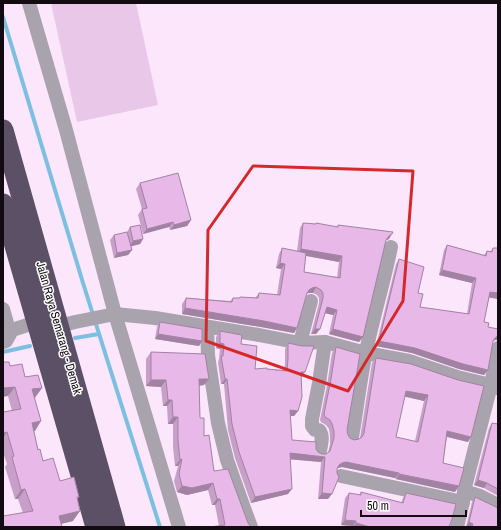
<svg xmlns="http://www.w3.org/2000/svg" width="501" height="530" viewBox="0 0 501 530" font-family="'Archivo Narrow',sans-serif">
  <style>
    .green { fill: #e9c7e8 }
    .lines { fill: none; stroke-linecap: round; stroke-linejoin: round }
    .stream { stroke: #7dbfe0; stroke-width: 4 }
    .minor { stroke: #a9a3ae; stroke-width: 14 }
    .highway { stroke: #5c5066; stroke-width: 21 }
    .wall { fill: #c89fc8; fill-rule: evenodd }
    .shaded-wall { fill: #a282a2 }
    .building { fill: #e8b9e8; stroke: #a282a2; fill-rule: evenodd }
    .marked { fill: none; stroke: #d62828; stroke-width: 3; stroke-linejoin: round }
    .labels { text-anchor: middle; stroke-width: 3; stroke-linejoin: round; paint-order: stroke }
    .street-label { font-size: 12px; fill: #120b12; stroke: #fff }
  </style>
  <rect width="100%" height="100%" fill="#fce6fc"/>
  <path class="green" d="M51 3H136L158 105 77 122Z"/>
  <g class="lines">
    <g class="stream">
      <path d="M3 17 83 283 160 527"/>
      <path d="M75 338 99 334"/>
      <path d="M3 352 30 346"/>
    </g>
    <g class="minor">
      <path d="M29 3 66 130 115 314 179 527"/>
      <path d="M3 309 10 334 6 341 3 342"/>
      <path d="M59 326 75 322 115 314 155 318 259 335 300 343 325 342 366 353 409 361 457 377 491 385 498 388"/>
      <path d="M207 327 208 355 218 423 227 460 244 508 251 527"/>
      <path d="M10 331 12 330 37 322"/>
      <path d="M300 343 311 301"/>
      <path d="M352 437C357 409 360 380 366 352 373 317 384 282 391 247"/>
      <path d="M320 451C321 444 324 436 319 430H315L312 426V419L319 383 325 342"/>
      <path d="M341 476 463 502"/>
      <path d="M464 491 480 496 498 505"/>
      <path d="M457 527 463 502 464 491 491 385 498 348"/>
    </g>
    <g class="highway">
      <path d="M3 130 115 527"/>
      <path d="M3 204 96 527"/>
    </g>
  </g>
  <g class="wall">
    <path d="M140 183 191 220 187 226 170 230 169 227 143 234 138 215 142 209 136 189Z"/>
    <path d="M303 223 337 227 338 225 389 239 386 240 363 337 359 342 329 334 333 315 325 313 320 329 316 334H311L319 303V298L317 295 313 293H308L306 294 297 328 294 333 261 327 182 314V304L186 298 230 301 233 298H239L240 297 255 298 259 293 277 295 281 269 276 268 279 254 282 248 297 251 300 228ZM306 256 339 262 337 277 304 272Z"/>
    <path d="M130 227 143 239 140 244 131 246 132 250 128 255 114 258 110 240 114 235 127 232Z"/>
    <path d="M447 245 484 255 487 251 490 252 493 248H498V299L489 297 484 322 488 327 498 329V340H495L493 341 488 370 484 375 459 369 412 353 376 346 396 264 399 259 418 293 420 307 467 314 472 283 439 275 444 250Z"/>
    <path d="M160 322 202 341 199 346 155 339 157 327Z"/>
    <path d="M220 331 241 344 255 369 284 370 285 364V349L288 343 301 377 298 411 294 416H290L292 440 316 449 318 452 322 454H326L328 453 330 444V436L329 429 326 425 321 422 320 420 327 385 332 353 336 347 348 435 350 438 354 440 359 439 360 438 372 363 376 358 411 364 468 442 447 437 443 463 455 492 396 479 395 478 342 467 338 468 337 469 328 499H318L321 462 290 459 288 494 251 503 235 458 228 430 224 384H221L218 362 219 359 220 349 216 348V337ZM405 396 424 401 415 441 396 437Z"/>
    <path d="M151 352 204 385 199 386 200 418 204 436 214 471 248 523 219 526 215 505H212L208 490 187 495 177 492 174 481 178 466H175L173 447V424H168L167 406H163L161 387 146 386V359Z"/>
    <path d="M10 366 42 388 35 398V431H34L38 450 43 461 60 481 79 497 77 499 73 521 61 524 23 513 18 499H15L5 467 7 464 3 452V412L12 411 8 396Z"/>
    <path d="M492 423 498 424V496L484 488 474 485 489 428Z"/>
    <path d="M361 492 401 503 403 498 406 493 449 527H352L353 526 341 525 345 498 349 493 359 495Z"/>
    <path d="M475 497 498 527H466L472 502Z"/>
  </g>
  <g class="shaded-wall">
    <path d="M191 220 187 226 170 230 174 225Z"/>
    <path d="M173 222 169 227 143 234 147 229Z"/>
    <path d="M392 234 389 239 385 241 389 236Z"/>
    <path d="M143 239 140 244 129 247 133 241Z"/>
    <path d="M301 249 342 256 339 262 297 254Z"/>
    <path d="M132 250 128 255 114 258 117 253Z"/>
    <path d="M280 263 285 264 281 269 276 268Z"/>
    <path d="M442 270 476 278 472 283 439 275Z"/>
    <path d="M316 287 313 293H308L305 295 309 290 312 288Z"/>
    <path d="M490 292 498 293V299L486 297Z"/>
    <path d="M327 307 337 310 333 315 324 313Z"/>
    <path d="M185 308 264 321 297 328 294 333 261 327 182 314Z"/>
    <path d="M315 329H320L316 334H311Z"/>
    <path d="M333 329 363 337 359 342 329 334Z"/>
    <path d="M158 334 202 341 199 346 155 339Z"/>
    <path d="M498 335V340H495L491 343 495 338Z"/>
    <path d="M379 341 415 348 488 370 484 375 459 369 412 353 376 346Z"/>
    <path d="M220 343 224 344 220 349 216 348Z"/>
    <path d="M301 372H305L301 377Z"/>
    <path d="M199 379H209L204 385 194 386Z"/>
    <path d="M225 379H227L224 384H221Z"/>
    <path d="M151 380H166L161 387 146 386Z"/>
    <path d="M15 387 8 396 3 397V388Z"/>
    <path d="M42 388 35 397 26 399 32 389Z"/>
    <path d="M406 391 428 395 424 401 402 396Z"/>
    <path d="M168 400H172L167 406H163Z"/>
    <path d="M290 410 298 411 294 416H286Z"/>
    <path d="M173 417H178L173 424H168Z"/>
    <path d="M41 421 35 431 25 433 32 423Z"/>
    <path d="M447 431 471 437 468 442 444 436Z"/>
    <path d="M7 432 3 438V433Z"/>
    <path d="M290 453 325 457 321 462 286 459Z"/>
    <path d="M182 459 178 466H175L180 460Z"/>
    <path d="M346 462 399 473 395 478 342 467 338 468 335 470 339 465 342 463Z"/>
    <path d="M399 474 459 486 455 492 396 479Z"/>
    <path d="M478 480 487 483 484 488 474 485Z"/>
    <path d="M213 483 208 490 187 495 177 492 182 486Z"/>
    <path d="M25 489 18 499H15L21 490Z"/>
    <path d="M292 489 288 494 251 503 255 497Z"/>
    <path d="M322 493 332 494 328 499H318Z"/>
    <path d="M217 499H220L215 505H212Z"/>
    <path d="M80 511 73 521 52 526 59 516Z"/>
    <path d="M345 520 356 521 353 526 341 525Z"/>
    <path d="M469 522 473 524 471 527H466Z"/>
    <path d="M356 523 370 527H353Z"/>
  </g>
  <g class="building">
    <path d="M178 173 191 220 174 225 173 222 147 229 142 209 147 208 140 183Z"/>
    <path d="M303 223 316 224V223L338 227V225L393 232 392 234 389 236 386 240 363 337 333 329 337 310 327 307 320 329H315L323 298V293L321 290 316 287 312 288 309 290 307 293 297 328 264 321 185 308 186 298 232 302 233 298H240V297L258 298 259 293 280 295 285 264 280 263 282 248 306 253 304 272 340 278 342 256 301 249Z"/>
    <path d="M140 225 143 239 133 241 130 227Z"/>
    <path d="M127 232 132 250 117 253 114 235Z"/>
    <path d="M447 245 486 256 487 251 492 252 493 248H498V293L490 292 484 322 489 323 488 327 498 329V335L495 338 493 341 488 370 463 364 415 348 379 341 399 259 424 267 418 293 423 294 420 307 469 314 476 278 442 270Z"/>
    <path d="M160 322 202 329V341L158 334Z"/>
    <path d="M220 331 242 335 241 344 257 346 255 369 267 368V369L287 371 288 359V343L302 346H314L305 372H301L302 397 298 411 290 410 292 440 316 442V449L318 452 322 454H326L330 451 334 438V431L332 424 330 420 325 417 324 414 331 379 336 347 360 354 347 430 348 435 350 438 354 440 359 439 362 437 364 433 376 358 411 364 458 380 484 386 471 437 447 431 443 463 464 468 459 486 399 474V473L346 462 342 463 339 465 337 469V473L339 477 332 494 322 493 325 457 290 453 292 489 255 497 239 452 232 424 227 379H225L221 356H223L224 344 220 343ZM406 391 428 395 418 442 396 437Z"/>
    <path d="M151 352 205 354 209 379H199L200 418H204V436L209 435 214 471 228 469 248 523 251 527H210L225 525 220 499H217L213 483 192 488 182 486 179 474 182 459 180 460 178 440V417H173L172 400H168L166 380H151Z"/>
    <path d="M3 362H9L10 366 22 364 25 377 38 375 42 388 32 389 41 421 32 423 38 450 40 449 43 461 53 458 60 481 74 477 79 497H77L80 511 59 516 62 527H3V516L33 511 25 489 21 490 12 457 14 456 7 432 3 433V412L21 409 15 387 3 388Z"/>
    <path d="M492 423 498 424V489L487 483 478 480Z"/>
    <path d="M361 492 403 503 406 493 456 504 452 519 449 527H370L356 523V521L345 520 349 493 361 495Z"/>
    <path d="M475 497 498 508V527H472L473 524 469 522Z"/>
  </g>
  <path class="marked" d="M253 166 413 171 403 301 348 391 206 341 208 230Z"/>
  <g class="labels">
    <g class="street-label">
      <text transform="translate(59 328) rotate(74)" y="4">Jalan Raya Semarang - Demak</text>
    </g>
  </g>
  <rect width="501" height="530" fill="none" stroke="#120b12" stroke-width="8"/>
  <path d="M361 510v6h105v-6" fill="none" stroke="#120b12" stroke-width="2"/>
  <text x="367" y="510" font-size="12" fill="#120b12" stroke="#ffffff" stroke-width="3" paint-order="stroke">50 m</text>
</svg>
